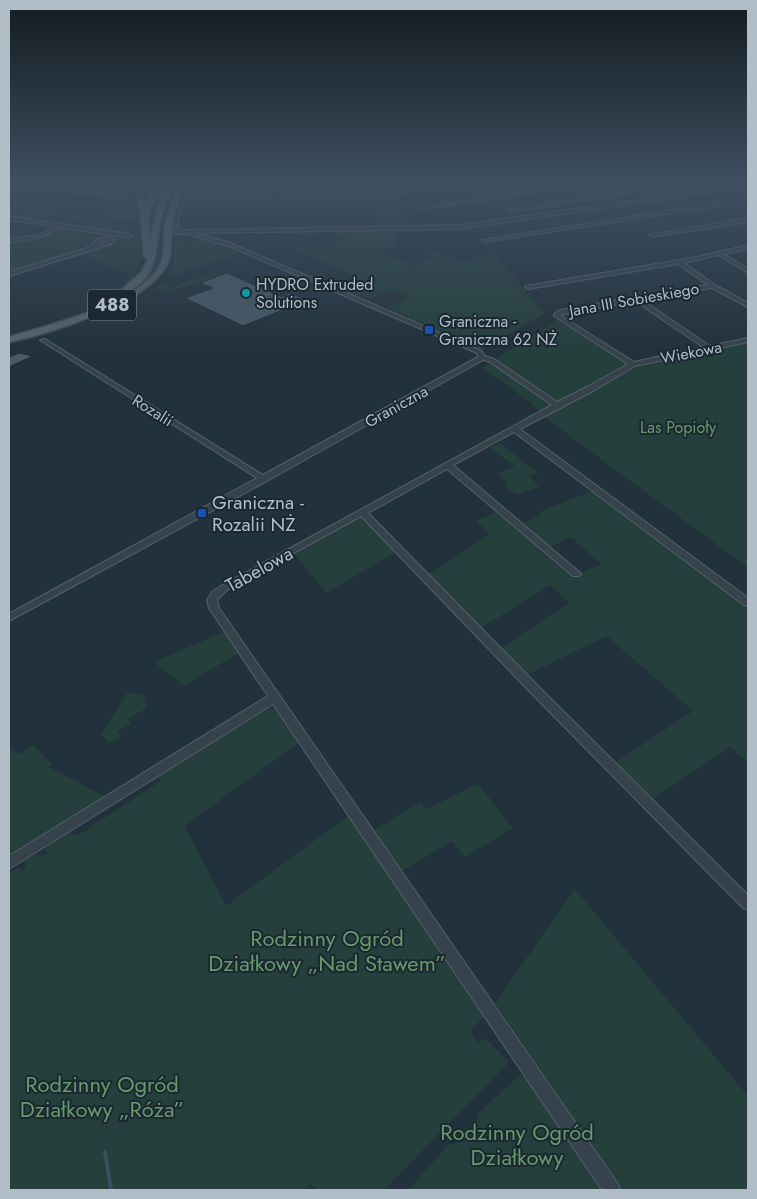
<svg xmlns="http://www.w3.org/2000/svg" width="757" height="1199" viewBox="0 0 757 1199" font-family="Jost,sans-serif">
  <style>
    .green { fill: #253f3d }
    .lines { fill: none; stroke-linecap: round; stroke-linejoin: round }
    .stream { stroke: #355164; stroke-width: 4 }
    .building { fill: #485a65; stroke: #1d2a33 }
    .minor-casing { stroke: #54616a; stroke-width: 2 }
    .major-casing { stroke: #424f58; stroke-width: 3 }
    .minor { fill: #36434c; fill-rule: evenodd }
    .major { fill: #54636c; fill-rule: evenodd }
    .culture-dot { fill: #0f9aa8; stroke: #1b2831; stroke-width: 2 }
    .transit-dot { fill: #1a4fb4; stroke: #1b2831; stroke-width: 2 }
    .labels { text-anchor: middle; stroke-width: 4; stroke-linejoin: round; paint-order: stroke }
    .far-poi-label { font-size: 16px; fill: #b1bec8; stroke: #1b2831; text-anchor: start }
    .far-street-label { font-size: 16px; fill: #b1bec8; stroke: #1b2831 }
    .far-park-label { font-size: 16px; fill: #679a6a; stroke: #1b2831 }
    .shield { fill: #1b2831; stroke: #84919b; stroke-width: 1 }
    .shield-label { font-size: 18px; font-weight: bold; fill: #b1bec8 }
    .poi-label { font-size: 19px; fill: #b1bec8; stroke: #1b2831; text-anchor: start }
    .street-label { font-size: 19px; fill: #b1bec8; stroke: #1b2831 }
    .near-park-label { font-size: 22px; fill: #679a6a; stroke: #1b2831 }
  </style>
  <rect width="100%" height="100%" fill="#22323c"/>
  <g class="green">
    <path d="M62 185H127L125 190 118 195 94 193 102 192 105 189Z"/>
    <path d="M127 191 136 207 137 223H135L136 220H110L106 223 121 225 119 227 123 225 134 226 129 234 77 227 83 222 67 220 58 224 53 223H59L66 219C56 212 47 217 39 222L11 218 25 214H20L24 211 9 213V205L19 206 26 202H22L34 200 31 204 39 201 46 202 33 208 44 209 51 205H47L51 202 59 203 56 206 64 204H71L58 210 70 212 76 208 72 207 77 205 84 206 76 211 78 212 75 215 86 207H98L89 215 78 216 82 218 96 211 113 208V205L109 203Z"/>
    <path d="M379 194 397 196 404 228H379L375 203H381Z"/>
    <path d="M137 226C138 238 141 251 140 262 137 287 101 292 85 304L82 303 123 284 131 277 126 274 131 271 120 272 86 255 30 269 111 243 115 241V239L100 238 88 248 9 272V242C22 242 51 236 59 227L129 238Z"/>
    <path d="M326 231H394L396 248 376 250 413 265 434 256 424 251 428 249 463 262 492 251 545 313 481 350 387 307 408 297 392 291 369 298 360 295 357 296 319 281 325 279 339 284 358 277 292 250 312 241 327 247 346 239Z"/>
    <path d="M178 234 189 235 177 239 186 244 203 238 231 246 236 252 233 255 214 263 212 262 166 279C181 262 169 246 178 234Z"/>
    <path d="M158 239C160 242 160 248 160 253 163 289 102 307 75 315 65 319 53 324 42 326 73 315 135 299 152 269 157 260 157 249 158 239Z"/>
    <path d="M213 272 220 276 167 292 155 289 162 283 164 285 171 281 166 286 170 288Z"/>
    <path d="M557 320 630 364 748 338V568L543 416 625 366 540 412 526 399 482 368Z"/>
    <path d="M500 443 538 473 529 477 540 486 517 495 505 486 509 483 497 474 515 466 489 448Z"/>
    <path d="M594 490 748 608V762L730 747 651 800 615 763 693 711 607 636 526 675 501 648 569 603 550 585 481 628 427 575 490 534 476 521 498 511 575 576 601 564 571 537 548 548 521 524 542 515 539 512Z"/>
    <path d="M361 516 396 552 326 593 295 555Z"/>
    <path d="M226 631 240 652 184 686 154 662Z"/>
    <path d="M128 692 145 696 144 698 147 708 128 719 132 724 117 731 121 736 109 743 102 735 99 737Z"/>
    <path d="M268 708 276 709 299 742 185 826 226 906 349 815 485 1016 470 1031 479 1043 485 1038 509 1062 384 1190H316L310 1184 304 1190H9V873L17 868 23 870 26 867 25 861 36 855 41 857 48 854 45 848 69 833 77 836 161 781 158 777Z"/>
    <path d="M33 745 53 764 48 767 105 796 9 855V749L19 754Z"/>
    <path d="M478 784 513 828 465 857 452 841 400 872 374 830 421 802 428 809Z"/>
    <path d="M575 889 748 1096V1190H623L495 1003Z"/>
    <path d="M520 1074 531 1083 604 1190H408L448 1145 465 1141 469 1136 473 1132 479 1113Z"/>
  </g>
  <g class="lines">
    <path class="stream" d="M105 1152 111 1190"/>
  </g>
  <g class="building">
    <path d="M227 273 282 297 290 293 307 300 243 326 185 298 213 288 200 283Z"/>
    <path d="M19 353 33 356 9 367V357Z"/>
  </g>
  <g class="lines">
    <g class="minor-casing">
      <g id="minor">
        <path d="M10 185H23L121 196 118 198 12 186Z"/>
        <path d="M452 185H463L395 195 189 198C181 204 179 217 177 226L183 230 462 225 664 196 655 191H650L510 212 507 210 650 189H658L670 196 748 185V187L462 229 197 233 233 244 482 351 485 356 494 359 557 402 587 387 628 364 554 316V314L560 310 708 285 678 264 528 289 525 287 526 286 697 257 748 245V249L724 254 748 269V273L718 255 684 263 715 285 748 303V307L712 288 642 300 710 346 748 338V342L635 366 593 391 520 429 748 598V606L744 605 514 432 453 465 579 572 581 574 579 576H573L447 469 368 513 540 688 748 895V910L743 908 532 694 361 516 227 590 217 600 219 608 618 1184 621 1190H602L273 704 9 869V856L268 696 209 608 207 600 212 592 221 586 552 405 490 362 483 360 267 481 9 621V614L257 478 40 340 45 339 263 475 478 357 477 353 229 246 186 234H166V232L176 231 171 227C173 216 177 199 188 194L395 191ZM635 301 703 347 634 362 560 315Z"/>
        <path d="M580 185H591L422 209 419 207Z"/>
        <path d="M724 202 726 205 485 242 482 240Z"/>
        <path d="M9 216 129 234 132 236 129 238 61 227 42 237 9 243V239L39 235 55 226 9 220Z"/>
        <path d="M748 218V222L652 237 649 235Z"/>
        <path d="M108 237 115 240 111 244 9 276V272L87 248 100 238ZM104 241H108L98 244Z"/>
      </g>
    </g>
    <g class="major-casing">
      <g id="major">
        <path d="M137 185H143L142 191 145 204 160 185H166C147 211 147 213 150 245L155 217 167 185H173C169 196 163 207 161 219 155 247 159 280 125 292L121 290 141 273 148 259 144 257 140 208 136 191Z"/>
        <path d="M178 185H184C180 198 175 211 172 225 170 238 173 254 166 266 147 303 49 334 9 342V337C48 325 138 304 159 267 166 254 163 239 165 225 168 211 173 198 178 185Z"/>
      </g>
    </g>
    <use href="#minor" class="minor"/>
    <use href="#major" class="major"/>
  </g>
  <linearGradient id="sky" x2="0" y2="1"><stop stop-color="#131c21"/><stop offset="0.52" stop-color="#3e4f61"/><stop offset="1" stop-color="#3e4f61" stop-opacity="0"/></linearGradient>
  <rect width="757" height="353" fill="url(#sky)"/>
  <circle class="culture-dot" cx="246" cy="293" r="5"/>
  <g class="transit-dot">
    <rect x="424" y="325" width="10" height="10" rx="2.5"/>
    <rect x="197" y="508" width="10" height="10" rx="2.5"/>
  </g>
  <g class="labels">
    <g class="far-poi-label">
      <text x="256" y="290">HYDRO Extruded<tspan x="256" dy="18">Solutions</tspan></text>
      <text x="439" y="327">Graniczna -<tspan x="439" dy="18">Graniczna 62 NŻ</tspan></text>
    </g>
    <g class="far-street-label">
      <text transform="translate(634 299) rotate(-10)" y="6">Jana III Sobieskiego</text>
      <text transform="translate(691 352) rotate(-11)" y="6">Wiekowa</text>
      <text transform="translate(396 406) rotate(-29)" y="6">Graniczna</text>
      <text transform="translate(153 410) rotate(32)" y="6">Rozalii</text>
    </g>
    <g class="far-park-label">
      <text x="678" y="433">Las Popioły</text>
    </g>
    <rect class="shield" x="88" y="289.5" width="48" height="31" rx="4"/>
    <g class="shield-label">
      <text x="112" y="311">488</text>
    </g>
    <g class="poi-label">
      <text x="212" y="509">Graniczna -<tspan x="212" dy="22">Rozalii NŻ</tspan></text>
    </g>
    <g class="street-label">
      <text transform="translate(259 569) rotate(-29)" y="7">Tabelowa</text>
    </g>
    <g class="near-park-label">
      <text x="327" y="946">Rodzinny Ogród<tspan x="327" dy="25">Działkowy „Nad Stawem”</tspan></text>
      <text x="102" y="1092">Rodzinny Ogród<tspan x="102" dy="25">Działkowy „Róża”</tspan></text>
      <text x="517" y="1140">Rodzinny Ogród<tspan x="517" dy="25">Działkowy</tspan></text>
    </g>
  </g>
  <rect width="757" height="1199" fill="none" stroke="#b1bec8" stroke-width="20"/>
</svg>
